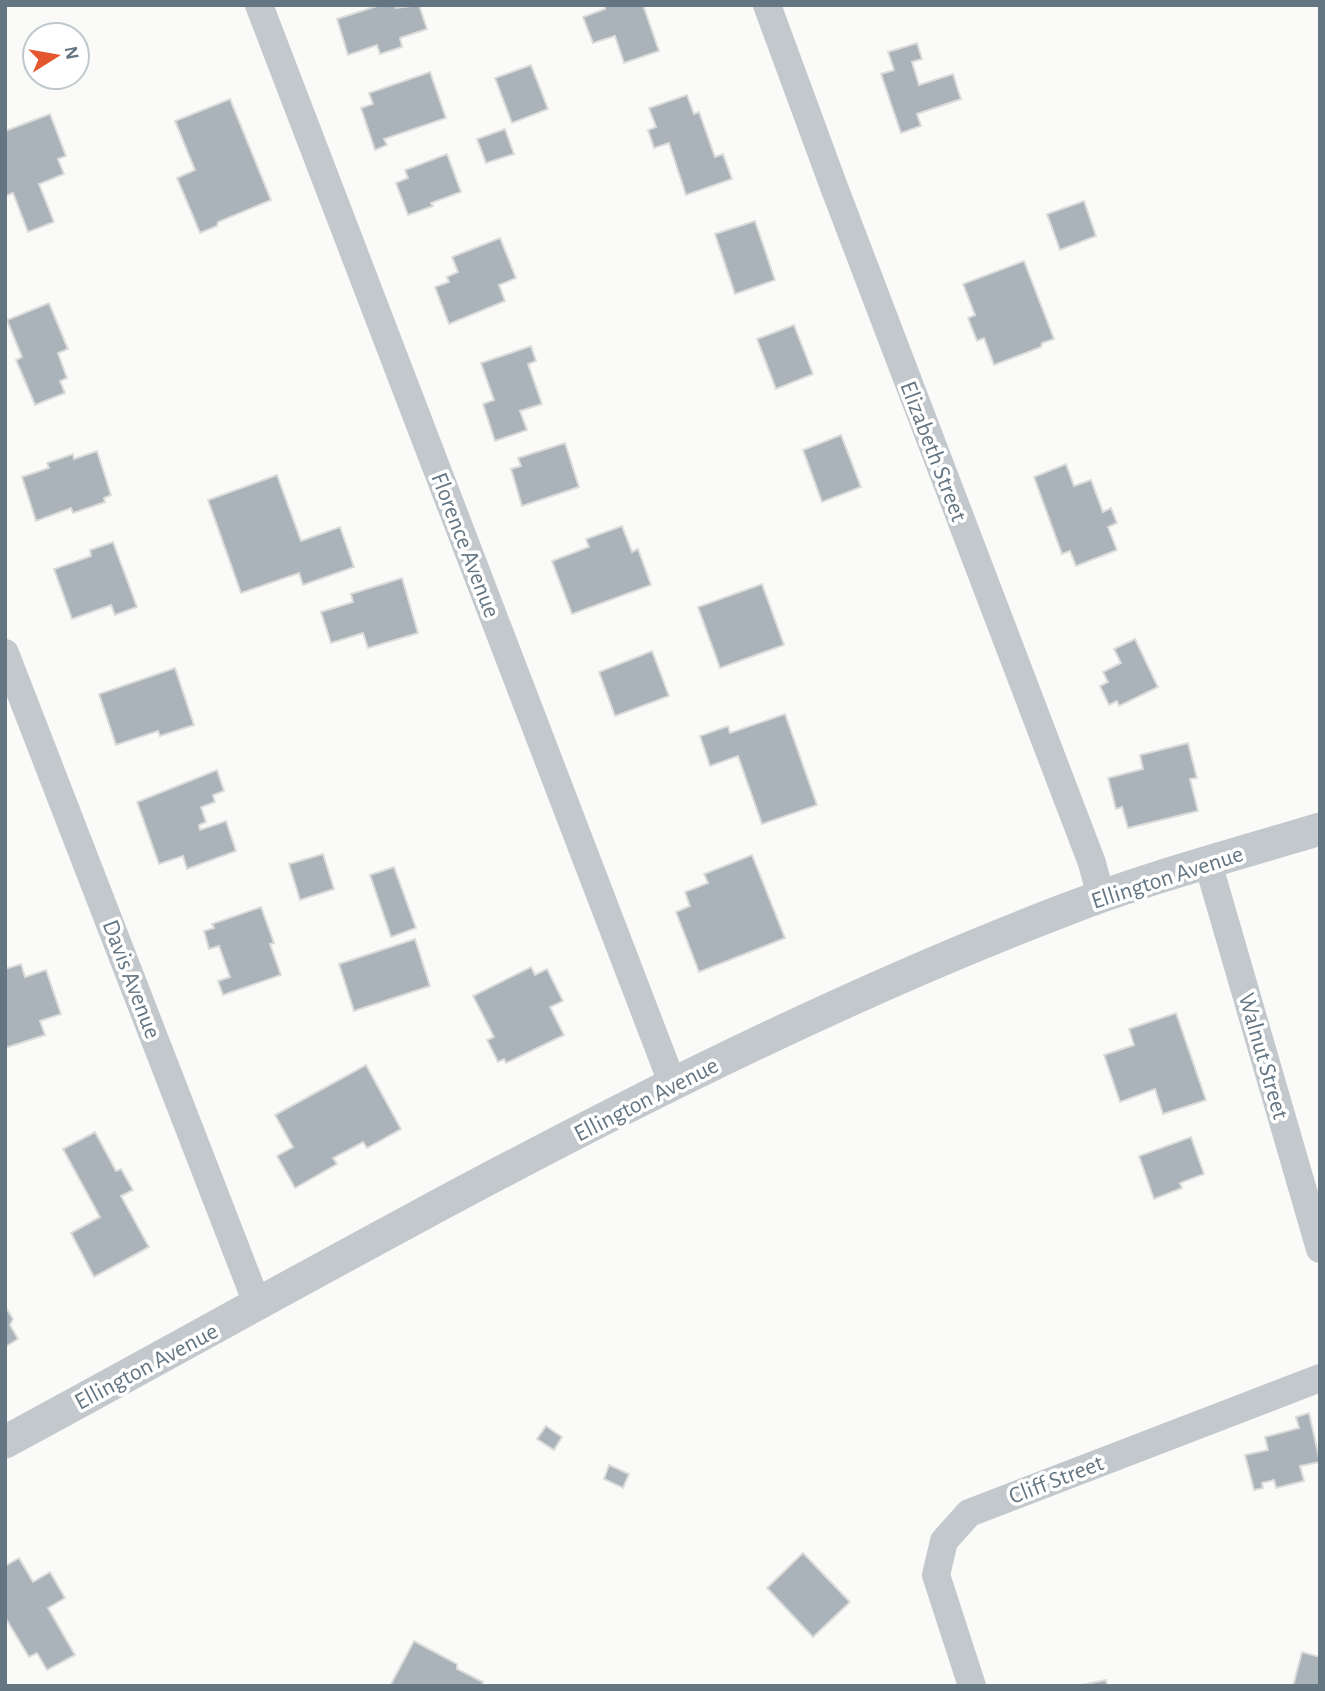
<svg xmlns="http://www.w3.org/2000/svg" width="1325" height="1691" viewBox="0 0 1325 1691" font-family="'Alegreya Sans',sans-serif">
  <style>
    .building { fill: #aab3b9; stroke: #dcdcda; stroke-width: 2 }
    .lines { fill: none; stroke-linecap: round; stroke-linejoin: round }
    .minor { stroke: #c3c8cc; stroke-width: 28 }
    .tertiary { stroke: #c3c8cc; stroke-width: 33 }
    .labels { text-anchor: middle; stroke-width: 7; stroke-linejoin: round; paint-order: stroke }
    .street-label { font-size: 24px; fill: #657683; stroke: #fff }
  </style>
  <rect width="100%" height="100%" fill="#fafaf8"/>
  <g class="building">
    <path d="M380 5H395L396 8 419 5 427 29 400 38 402 47 380 54 377 45 348 55 337 19Z"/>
    <path d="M605 5H643L659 51 624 63 615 36 593 43 583 17 605 9Z"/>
    <path d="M917 43 922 59 912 62 919 85 953 74 961 99 917 114 921 126 901 133 881 74 894 70 888 52Z"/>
    <path d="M531 65 548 109 512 123 495 78Z"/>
    <path d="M430 72 446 118 384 139 387 145 375 150 361 108 373 104 369 93Z"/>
    <path d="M687 95 694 114 699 112 715 157 723 154 732 179 686 195 669 143 654 148 648 130 656 127 649 108Z"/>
    <path d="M230 99 271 200 218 222 217 226 200 233 177 178 195 170 175 121Z"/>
    <path d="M50 114 66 156 58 159 64 174 39 184 54 222 28 232 13 193 5 196V131Z"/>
    <path d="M505 129 514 154 486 163 477 139Z"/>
    <path d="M447 154 461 192 431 203 433 206 408 215 396 183 408 178 405 170Z"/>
    <path d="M1084 201 1096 236 1060 250 1047 214Z"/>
    <path d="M755 221 775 280 735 294 715 234Z"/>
    <path d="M500 238 516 278 499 285 505 301 449 324 435 287 449 282 447 277 458 272 452 257Z"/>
    <path d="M1024 261 1054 339 1042 343 1041 347 994 365 984 338 977 341 968 318 975 315 963 284Z"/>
    <path d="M49 303 68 349 58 353 67 378 60 381 65 393 35 405 16 360 22 357 7 320Z"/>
    <path d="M794 325 813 374 776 389 757 339Z"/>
    <path d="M531 346 536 361 528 364 542 404 520 411 527 430 495 441 483 404 494 400 481 363Z"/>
    <path d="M841 435 861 487 822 502 803 450Z"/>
    <path d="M565 443 579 487 522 506 511 469 521 466 518 458Z"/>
    <path d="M97 451 111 495 104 498 105 502 73 513 71 508 36 521 22 477 49 468 47 463 73 454 74 459Z"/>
    <path d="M1066 464 1074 486 1091 480 1103 512 1111 508 1117 523 1108 527 1117 550 1076 566 1070 551 1062 554 1034 477Z"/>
    <path d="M277 475 301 541 340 527 354 567 303 585 299 573 241 593 208 500Z"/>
    <path d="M622 526 632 552 638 549 651 585 572 614 552 561 589 547 586 539Z"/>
    <path d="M113 542 137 607 115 615 111 605 72 619 54 569 91 556 90 550Z"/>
    <path d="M402 578 418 633 368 648 363 633 331 643 321 612 353 602 351 594Z"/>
    <path d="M762 584 784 645 720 668 698 607Z"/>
    <path d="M1135 639 1158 687 1119 706 1117 701 1109 705 1100 686 1108 682 1103 672 1121 663 1114 649Z"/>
    <path d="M652 651 669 696 615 716 599 672Z"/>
    <path d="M175 668 194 725 160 736 158 731 116 745 99 694Z"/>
    <path d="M785 714 817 805 762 824 738 756 710 766 700 736 728 726 730 733Z"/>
    <path d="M1188 743 1197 778 1190 779 1198 811 1128 828 1122 807 1116 809 1108 778 1143 769 1140 755Z"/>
    <path d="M217 770 224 791 213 795 215 802 201 807 206 822 199 825 200 830 226 821 236 851 187 869 183 856 159 864 137 802Z"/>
    <path d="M323 854 334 889 300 900 289 864Z"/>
    <path d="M752 855 785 938 699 972 676 912 690 906 685 892 708 883 704 874Z"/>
    <path d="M394 867 416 928 391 937 370 875Z"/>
    <path d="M261 907 274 943 270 944 281 975 223 995 218 981 230 977 219 946 209 949 204 931 214 928 212 924Z"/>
    <path d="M415 939 430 986 354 1011 339 964Z"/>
    <path d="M21 964 25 977 46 970 61 1014 40 1021 45 1035 5 1048V969Z"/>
    <path d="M531 967 535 975 547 969 563 1001 550 1007 564 1035 506 1063 504 1059 498 1062 487 1040 494 1037 473 996Z"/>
    <path d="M1176 1013 1206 1100 1163 1114 1155 1089 1120 1102 1104 1055 1134 1045 1129 1029Z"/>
    <path d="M366 1065 401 1129 367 1148 363 1142 333 1158 337 1164 295 1188 277 1156 293 1147 275 1115Z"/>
    <path d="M95 1132 116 1171 121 1169 133 1190 121 1196 149 1247 94 1277 71 1233 100 1217 63 1149Z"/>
    <path d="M1191 1137 1204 1174 1180 1183 1182 1188 1154 1199 1139 1156Z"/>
    <path d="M5 1306 13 1319 10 1325 18 1339 5 1347Z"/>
    <path d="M1309 1413 1320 1462 1300 1466 1304 1481 1276 1488 1274 1480 1262 1483 1263 1488 1254 1490 1245 1455 1268 1450 1265 1437 1299 1428 1296 1417Z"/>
    <path d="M546 1426 562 1437 554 1450 537 1439Z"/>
    <path d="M609 1465 629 1474 623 1488 604 1479Z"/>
    <path d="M803 1553 850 1602 813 1637 767 1588Z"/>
    <path d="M19 1558 33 1582 50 1572 65 1598 48 1608 75 1655 47 1670 37 1653 29 1657 5 1617V1566Z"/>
    <path d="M414 1641 457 1664V1669L483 1682 481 1686H390Z"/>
    <path d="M1302 1652 1320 1657V1686H1293Z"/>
    <path d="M1106 1680 1107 1686H1077Z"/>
  </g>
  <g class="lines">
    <g class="minor">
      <path d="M259 5 673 1085"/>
      <path d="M767 5 834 187 1092 863 1101 897"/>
      <path d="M5 653 258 1306"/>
      <path d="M1208 863 1320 1249"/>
      <path d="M972 1686 936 1575 944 1541 969 1513 1320 1378"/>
    </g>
    <path class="tertiary" d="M5 1442C351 1255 695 1052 1062 911 1146 878 1234 855 1320 829"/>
  </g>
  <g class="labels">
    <g class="street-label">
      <text transform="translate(934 451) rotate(69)" y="8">Elizabeth Street</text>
      <text transform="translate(466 545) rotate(69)" y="8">Florence Avenue</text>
      <text transform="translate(1167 877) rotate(-18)" y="8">Ellington Avenue</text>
      <text transform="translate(132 979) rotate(69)" y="8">Davis Avenue</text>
      <text transform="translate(1264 1056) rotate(74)" y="8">Walnut Street</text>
      <text transform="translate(646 1099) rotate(-27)" y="8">Ellington Avenue</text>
      <text transform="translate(146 1366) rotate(-28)" y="8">Ellington Avenue</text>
      <text transform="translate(1056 1479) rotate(-21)" y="8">Cliff Street</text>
    </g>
  </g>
  <rect width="1325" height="1691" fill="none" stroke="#657683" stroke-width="14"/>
  <g transform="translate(56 56) rotate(79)"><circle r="33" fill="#ffffff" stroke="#c1c8cd" stroke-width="2"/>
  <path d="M0-5L12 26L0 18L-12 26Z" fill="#e4572e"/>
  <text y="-10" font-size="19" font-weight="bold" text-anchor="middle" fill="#657683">N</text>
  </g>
</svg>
